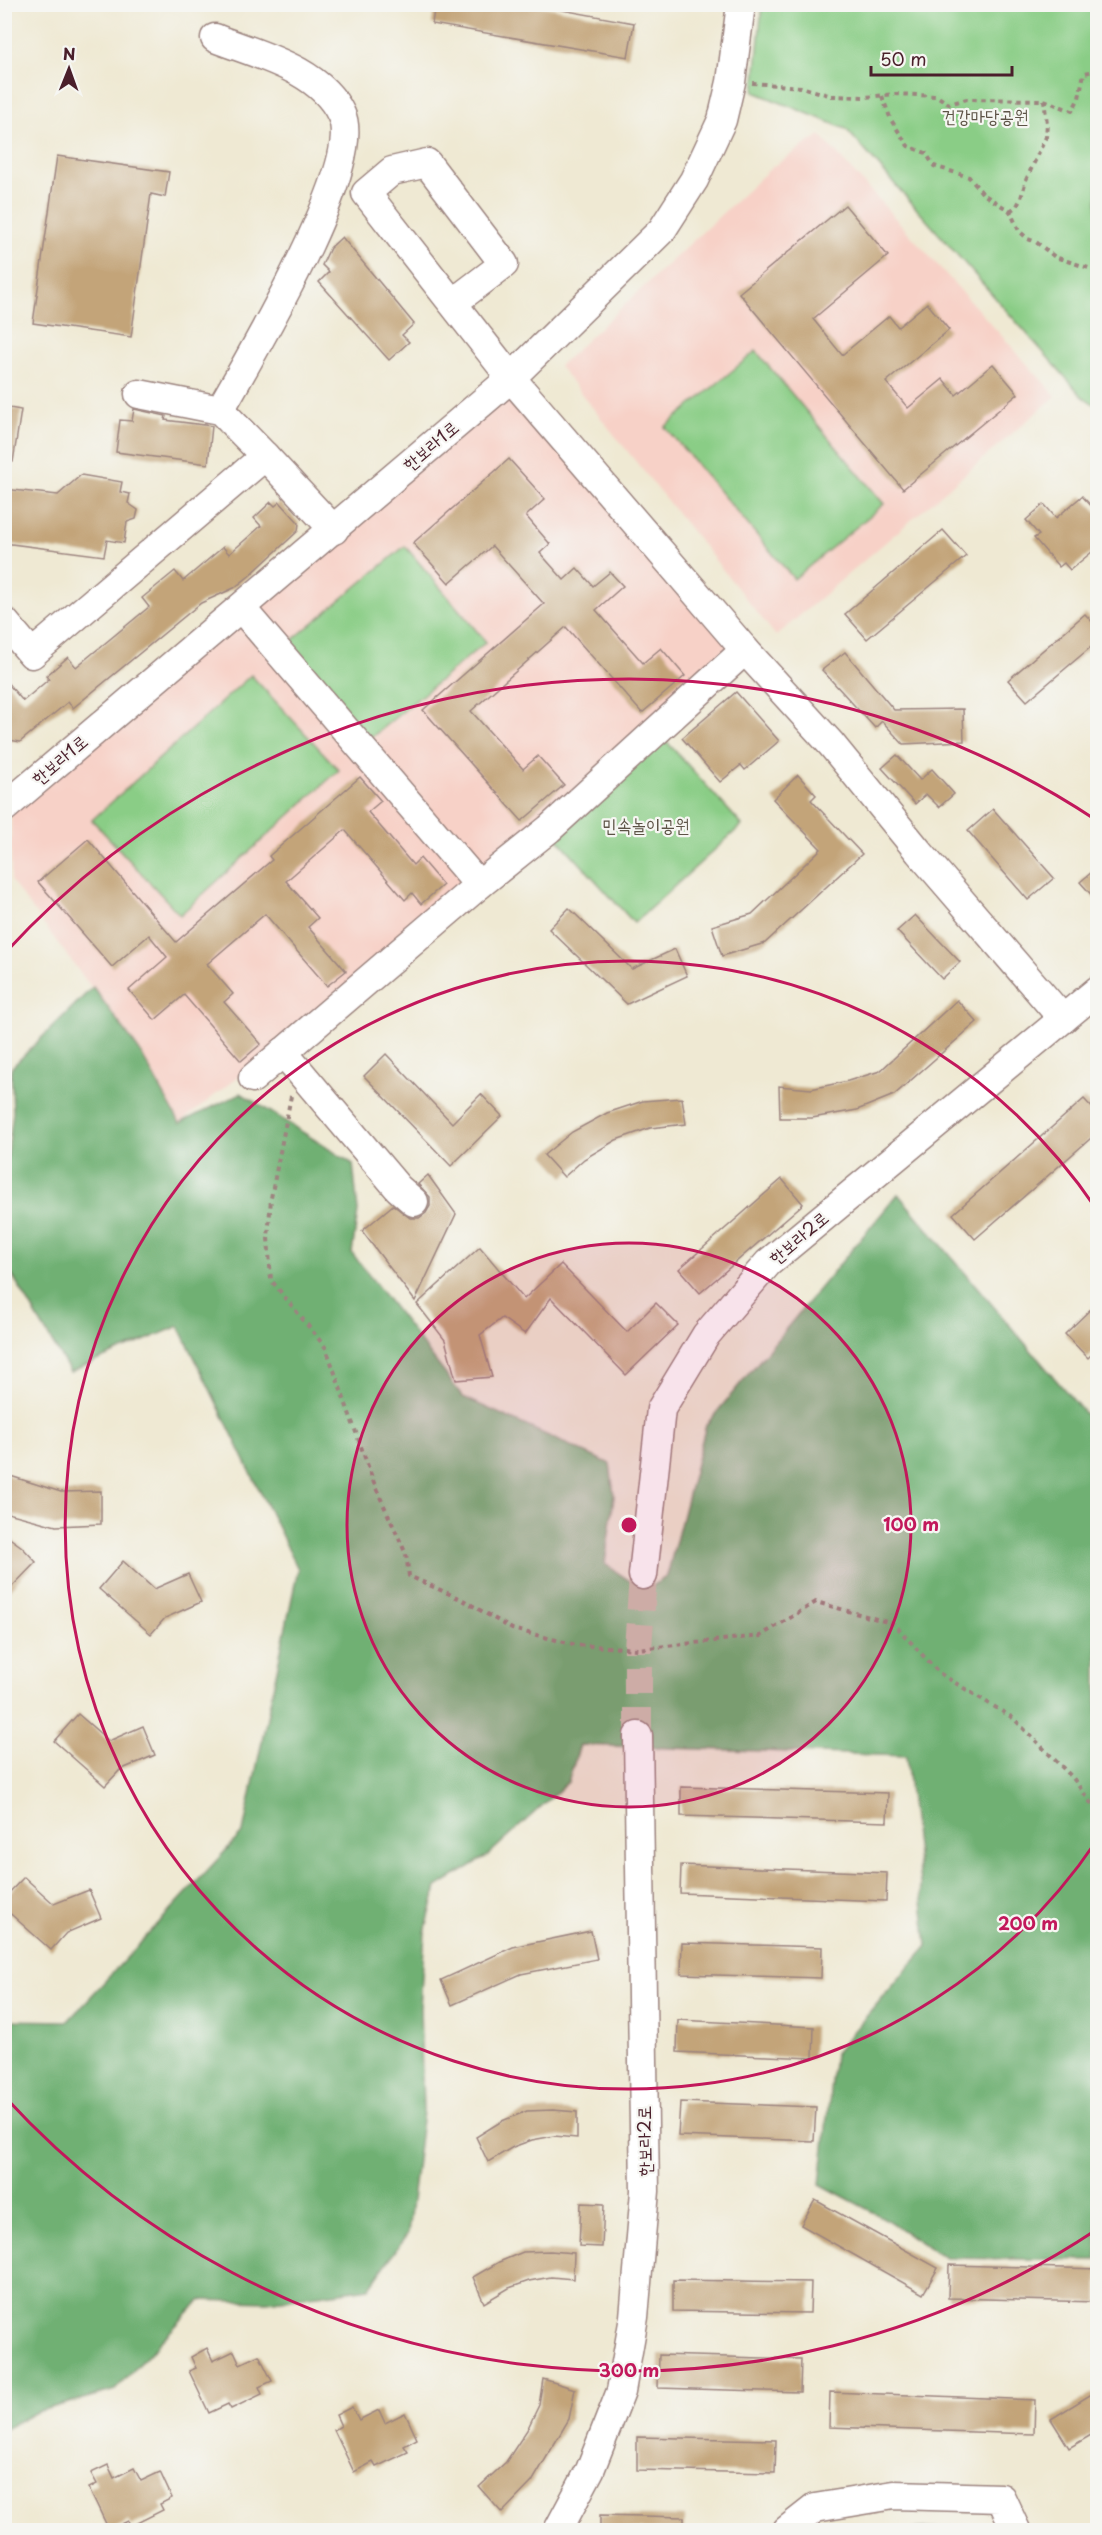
<svg xmlns="http://www.w3.org/2000/svg" width="1102" height="2535" viewBox="0 0 1102 2535" font-family="'Playpen Sans','Poor Story',sans-serif">
  <style>
    .built { fill: #f7d1c7 }
    .green { fill: #8acd86; stroke: #6a7658; stroke-width: 1.5 }
    .forest { fill: #6fb073; stroke: #5c684f; stroke-width: 1.5 }
    .building { fill: #c3a479 }
    .lines { fill: none; stroke-linecap: round; stroke-linejoin: round }
    .minor-tunnel { stroke: #cec1b1; stroke-width: 28; stroke-dasharray: 28 14; stroke-linecap: butt }
    .minor-casing { stroke: #9c847f; stroke-width: 31 }
    .path { stroke: #9c847f; stroke-width: 4; stroke-dasharray: 4.5 4.5; stroke-linecap: butt }
    .minor { stroke: #fff; stroke-width: 28 }
    .ring { fill: none; stroke: #c2185b; stroke-width: 3 }
    .labels { text-anchor: middle; stroke-width: 4.5; stroke-linejoin: round; paint-order: stroke }
    .park-label { font-size: 18px; fill: #5d5346; stroke: #f6f6f2 }
    .street-label { font-size: 18px; fill: #4a1f2b; stroke: #f6f6f2 }
    .centre { fill: #c2185b; stroke: #f6f6f2; stroke-width: 3 }
    .ring-label { font-size: 18px; text-anchor: middle; font-weight: bold; fill: #c2185b; stroke: #f6f6f2; stroke-width: 4.5; stroke-linejoin: round; paint-order: stroke }
  </style>
  <rect width="100%" height="100%" fill="#f6f6f2"/>
  <filter id="ink" filterUnits="userSpaceOnUse"><feTurbulence type="fractalNoise" baseFrequency=".0167" numOctaves="2"/><feDisplacementMap in="SourceGraphic" scale="12" xChannelSelector="R" yChannelSelector="G"/><feConvolveMatrix kernelMatrix="1 2 1 2 8 2 1 2 1" color-interpolation-filters="sRGB"/></filter>
  <filter id="wash" filterUnits="userSpaceOnUse"><feTurbulence type="fractalNoise" baseFrequency=".008" numOctaves="4" result="noise"/><feDisplacementMap in="SourceGraphic" scale="24" xChannelSelector="R" yChannelSelector="G"/><feGaussianBlur stdDeviation="1.35" result="paint"/><feColorMatrix in="noise" values="0 0 0 0 0 0 0 0 0 0 0 0 0 0 0 0 0 1.4 0 .05"/><feComposite in="paint" operator="in"/></filter>
  <g filter="url(#wash)">
    <rect width="100%" height="100%" fill="#efe9d3"/>
    <g class="built">
      <path d="M820 135 1056 396 776 636 559 366 771 168Z"/>
      <path d="M511 378 745 650 549 829 180 1123 140 1052 11 881V802Z"/>
    </g>
    <g class="green">
      <path d="M762 5H1097V406L1082 396 846 129 754 92Z"/>
      <path d="M756 351 884 504 794 579 665 427Z"/>
      <path d="M405 546 486 642 367 741 286 645Z"/>
      <path d="M251 675 339 770 180 915 92 820Z"/>
      <path d="M657 731 742 825 634 923 549 829Z"/>
    </g>
    <g class="forest">
      <path d="M93 987 140 1052 180 1123 241 1093 353 1164 358 1211 352 1253 463 1397 610 1464 614 1496 605 1564 645 1591 667 1576 706 1425 898 1194 1097 1428V2260L945 2258 884 2218 820 2184 834 2054 927 1946 906 1756 580 1745 568 1782 487 1856 437 1887 425 1932 420 2008 423 2111 408 2233 369 2288 267 2302 200 2300 115 2390 36 2412 5 2429V2020L68 2021 243 1832 298 1569 179 1326 70 1372 5 1263 4 1186 13 1112 11 1068Z"/>
      <path d="M984 2525 983 2530H911Z"/>
    </g>
    <g id="blocks">
      <g class="building">
        <path d="M435 4H529L634 23 628 57 432 24Z"/>
        <path d="M57 156 169 172 165 197 151 194 131 337 33 323Z"/>
        <path d="M845 205 888 256 813 319 842 355 889 316 898 327 927 303 949 330 886 382 908 408 943 379 956 395 993 364 1018 394 903 489 739 293Z"/>
        <path d="M342 237 414 324 402 335 409 342 389 360 319 282 329 272 322 265 330 248Z"/>
        <path d="M4 407 21 410 13 462 4 461Z"/>
        <path d="M134 409 166 416 165 420 212 426 208 464 116 452 120 420 132 421Z"/>
        <path d="M509 459 545 499 526 516 550 544 540 553 564 580 577 568 593 586 610 572 623 586 596 610 643 663 661 648 685 676 642 713 566 627 471 711 523 769 538 756 564 785 522 821 423 710 544 604 492 546 449 583 413 543Z"/>
        <path d="M81 475 122 482 120 492 130 494 128 503 138 510 136 519 127 522 124 543 107 540 104 556 4 543V489L58 495Z"/>
        <path d="M1082 496 1098 513V547L1070 570 1064 563 1059 567 1034 538 1039 535 1026 520 1044 504 1056 518Z"/>
        <path d="M271 502 275 506 280 502 299 523 298 531 248 577 234 588 201 603 73 708 68 702 20 742 4 739V679L23 701 49 679 46 676 68 657 76 667 149 607 142 598 175 571 183 581 223 547 229 554 261 526 254 518Z"/>
        <path d="M943 530 966 556 867 639 845 614Z"/>
        <path d="M1085 614 1098 628V641L1027 701 1008 680Z"/>
        <path d="M845 652 894 710 963 709 964 741 903 744 882 721 875 728 822 670Z"/>
        <path d="M736 692 779 741 745 770 741 765 720 782 682 738Z"/>
        <path d="M897 755 920 780 932 769 954 794 939 807 926 794 915 804 882 768Z"/>
        <path d="M798 775 816 795 811 800 862 854 765 943 722 956 712 926 752 914 821 849 773 799Z"/>
        <path d="M360 777 381 801 368 812 413 865 420 858 443 885 421 904 412 893 405 900 345 830 286 881 318 918 308 927 346 971 327 986 265 914 207 964 233 994 224 1002 261 1044 241 1061 184 995 155 1020 129 990 167 957 149 935 112 967 38 882 88 839 176 942 272 860 269 856Z"/>
        <path d="M993 809 1054 878 1028 900 968 831Z"/>
        <path d="M1098 867V902L1080 882Z"/>
        <path d="M569 908 632 969 675 949 687 976 627 1004 549 929Z"/>
        <path d="M915 915 960 962 942 979 897 931Z"/>
        <path d="M957 1000 977 1022 894 1095 857 1110 812 1118H780L779 1086 811 1089 848 1081 880 1071Z"/>
        <path d="M386 1054 452 1123 481 1094 502 1116 451 1166 364 1076Z"/>
        <path d="M682 1098 686 1124 650 1128 616 1140 584 1159 564 1177 544 1155 572 1132 607 1113 643 1101Z"/>
        <path d="M1084 1099 1098 1114V1132L975 1239 953 1214Z"/>
        <path d="M428 1175 456 1214 415 1301 362 1231 393 1205 410 1218H419L426 1213 430 1206V1197L418 1184Z"/>
        <path d="M782 1179 803 1204 700 1293 679 1269Z"/>
        <path d="M480 1247 524 1299 561 1264 627 1332 656 1303 678 1325 626 1375 551 1298 525 1334 502 1318 480 1335 492 1377 456 1380 445 1340 417 1304Z"/>
        <path d="M1098 1302V1348L1088 1358 1065 1334Z"/>
        <path d="M4 1474 61 1492 101 1491V1524L56 1526 4 1512Z"/>
        <path d="M4 1534 22 1547 36 1562 4 1595Z"/>
        <path d="M123 1561 154 1589 188 1574 201 1602 165 1618 151 1634 99 1589Z"/>
        <path d="M78 1714 109 1741 143 1726 155 1755 120 1770 105 1786 54 1741Z"/>
        <path d="M681 1787 888 1793 887 1822 681 1816Z"/>
        <path d="M681 1865 887 1873 886 1901 680 1893Z"/>
        <path d="M24 1877 54 1904 89 1890 101 1918 66 1933 51 1950 4 1908V1898Z"/>
        <path d="M591 1931 597 1959 521 1974 452 2005 441 1980 513 1947Z"/>
        <path d="M682 1943 822 1947 821 1978 681 1974Z"/>
        <path d="M678 2020 814 2027 813 2058 677 2052Z"/>
        <path d="M680 2102 816 2107 814 2141 678 2136Z"/>
        <path d="M553 2110 577 2112V2138L554 2136 532 2140 513 2147 488 2162 476 2137 502 2121 527 2111Z"/>
        <path d="M815 2200 938 2268 923 2294 801 2225Z"/>
        <path d="M581 2203 604 2204 602 2247 579 2246Z"/>
        <path d="M550 2251 574 2253 573 2279 551 2277 529 2281 509 2288 484 2303 473 2277 499 2262 523 2252Z"/>
        <path d="M949 2265 1098 2269V2302L948 2298Z"/>
        <path d="M673 2280 811 2282 810 2313 673 2311Z"/>
        <path d="M207 2348 213 2361 234 2351 240 2364 259 2355 272 2381 259 2387 262 2394 231 2409 228 2404 209 2413 189 2371 196 2368 191 2357Z"/>
        <path d="M659 2355 801 2359 800 2392 658 2388Z"/>
        <path d="M543 2379 575 2389 569 2419 532 2482 502 2513 479 2487 506 2462 527 2430 539 2405Z"/>
        <path d="M1098 2390V2431L1069 2448 1051 2419Z"/>
        <path d="M830 2392 1035 2400 1034 2434 829 2427Z"/>
        <path d="M352 2407 359 2420 379 2410 385 2423 405 2413 417 2439 404 2446 408 2452 376 2467 373 2462 354 2472 334 2430 341 2426 336 2415Z"/>
        <path d="M637 2437 776 2440 775 2473 637 2470Z"/>
        <path d="M108 2465 114 2478 134 2468 141 2481 160 2472 172 2498 160 2504 163 2510 131 2526 128 2521 109 2530 89 2488 97 2484 91 2473Z"/>
        <path d="M600 2515 684 2517V2530H600Z"/>
      </g>
    </g>
  </g>
  <g filter="url(#ink)">
    <use href="#blocks" fill-opacity="0" stroke="#9c847f" stroke-width="1.5"/>
    <g class="lines">
      <path class="minor-tunnel" d="M638 1736V1649L643 1575"/>
      <g class="minor-casing">
        <g id="minor">
          <path d="M215 38C258 55 320 69 341 114 366 164 248 360 220 410"/>
          <path d="M454 302 504 264 427 163 392 171 366 193 511 378 745 650 831 744 919 852 1063 1019"/>
          <path d="M139 394 220 410 265 456"/>
          <path d="M241 608 479 885 253 1078"/>
          <path d="M4 621 32 654 265 456 334 530"/>
          <path d="M4 808 511 378 662 230 694 180 722 120 731 82 741 4"/>
          <path d="M479 885 549 829 745 650"/>
          <path d="M283 1052 398 1188 414 1202"/>
          <path d="M643 1575 661 1409 706 1335 768 1263 1098 990"/>
          <path d="M558 2530 590 2470 621 2391 634 2317 645 2191 638 1736"/>
          <path d="M787 2530 815 2508 894 2495 1001 2498 1016 2530"/>
        </g>
      </g>
      <g class="path">
        <path d="M752 83 801 87 832 96 866 97 895 94 937 96 949 104 967 99 1044 100 1072 111 1079 98 1084 73 1095 71 1098 74"/>
        <path d="M882 96 891 120 908 146 926 153 934 166 969 177 983 194 1010 211 1019 231 1028 239 1036 242 1055 257 1098 271"/>
        <path d="M1010 211 1017 206 1021 198 1026 180 1046 137 1047 123 1044 100"/>
        <path d="M291 1096 271 1198 268 1238 271 1280 326 1348 375 1486 406 1554 409 1576 463 1600 512 1629 576 1645 638 1649 760 1636 816 1602 894 1624 939 1673 1013 1718 1073 1778 1098 1813"/>
      </g>
      <use href="#minor" class="minor"/>
    </g>
  </g>
  <circle cx="629" cy="1525" r="282" fill="#c2185b" fill-opacity=".12"/>
  <g class="ring">
    <circle cx="629" cy="1525" r="282"/>
    <path d="M1097 1840A564 564 0 1 1 1097 1210"/>
    <path d="M1096 2230A846 846 0 0 1 5 2097M5 953A846 846 0 0 1 1096 820"/>
  </g>
  <g class="labels">
    <g class="park-label">
      <text x="985" y="123">건강마당공원</text>
      <text x="646" y="832">민속놀이공원</text>
    </g>
    <g class="street-label">
      <text transform="translate(431 446) rotate(-40)" y="6">한보라1로</text>
      <text transform="translate(60 760) rotate(-40)" y="6">한보라1로</text>
      <text transform="translate(799 1238) rotate(-40)" y="6">한보라2로</text>
      <text transform="translate(645 2141) rotate(-91)" y="6">한보라2로</text>
    </g>
  </g>
  <circle cx="629" cy="1525" r="9" class="centre"/>
  <g class="ring-label">
    <text x="911" y="1531">100 m</text>
    <text x="1028" y="1930">200 m</text>
    <text x="629" y="2377">300 m</text>
  </g>
  <rect width="1102" height="2535" fill="none" stroke="#f6f6f2" stroke-width="24"/>
  <g transform="translate(69 69) rotate(1)" stroke="#f6f6f2" stroke-width="4.5" paint-order="stroke">
  <path d="M0-4.5L10 22L0 15L-10 22Z" fill="#4a1f2b"/>
  <text y="-9" font-size="16" font-weight="bold" text-anchor="middle" fill="#4a1f2b">N</text>
  </g>
  <path d="M871 66v9h141v-9" fill="none" stroke="#4a1f2b" stroke-width="3"/>
  <text x="880" y="66" font-size="18" fill="#4a1f2b" stroke="#f6f6f2" stroke-width="4.5" paint-order="stroke">50 m</text>
</svg>
